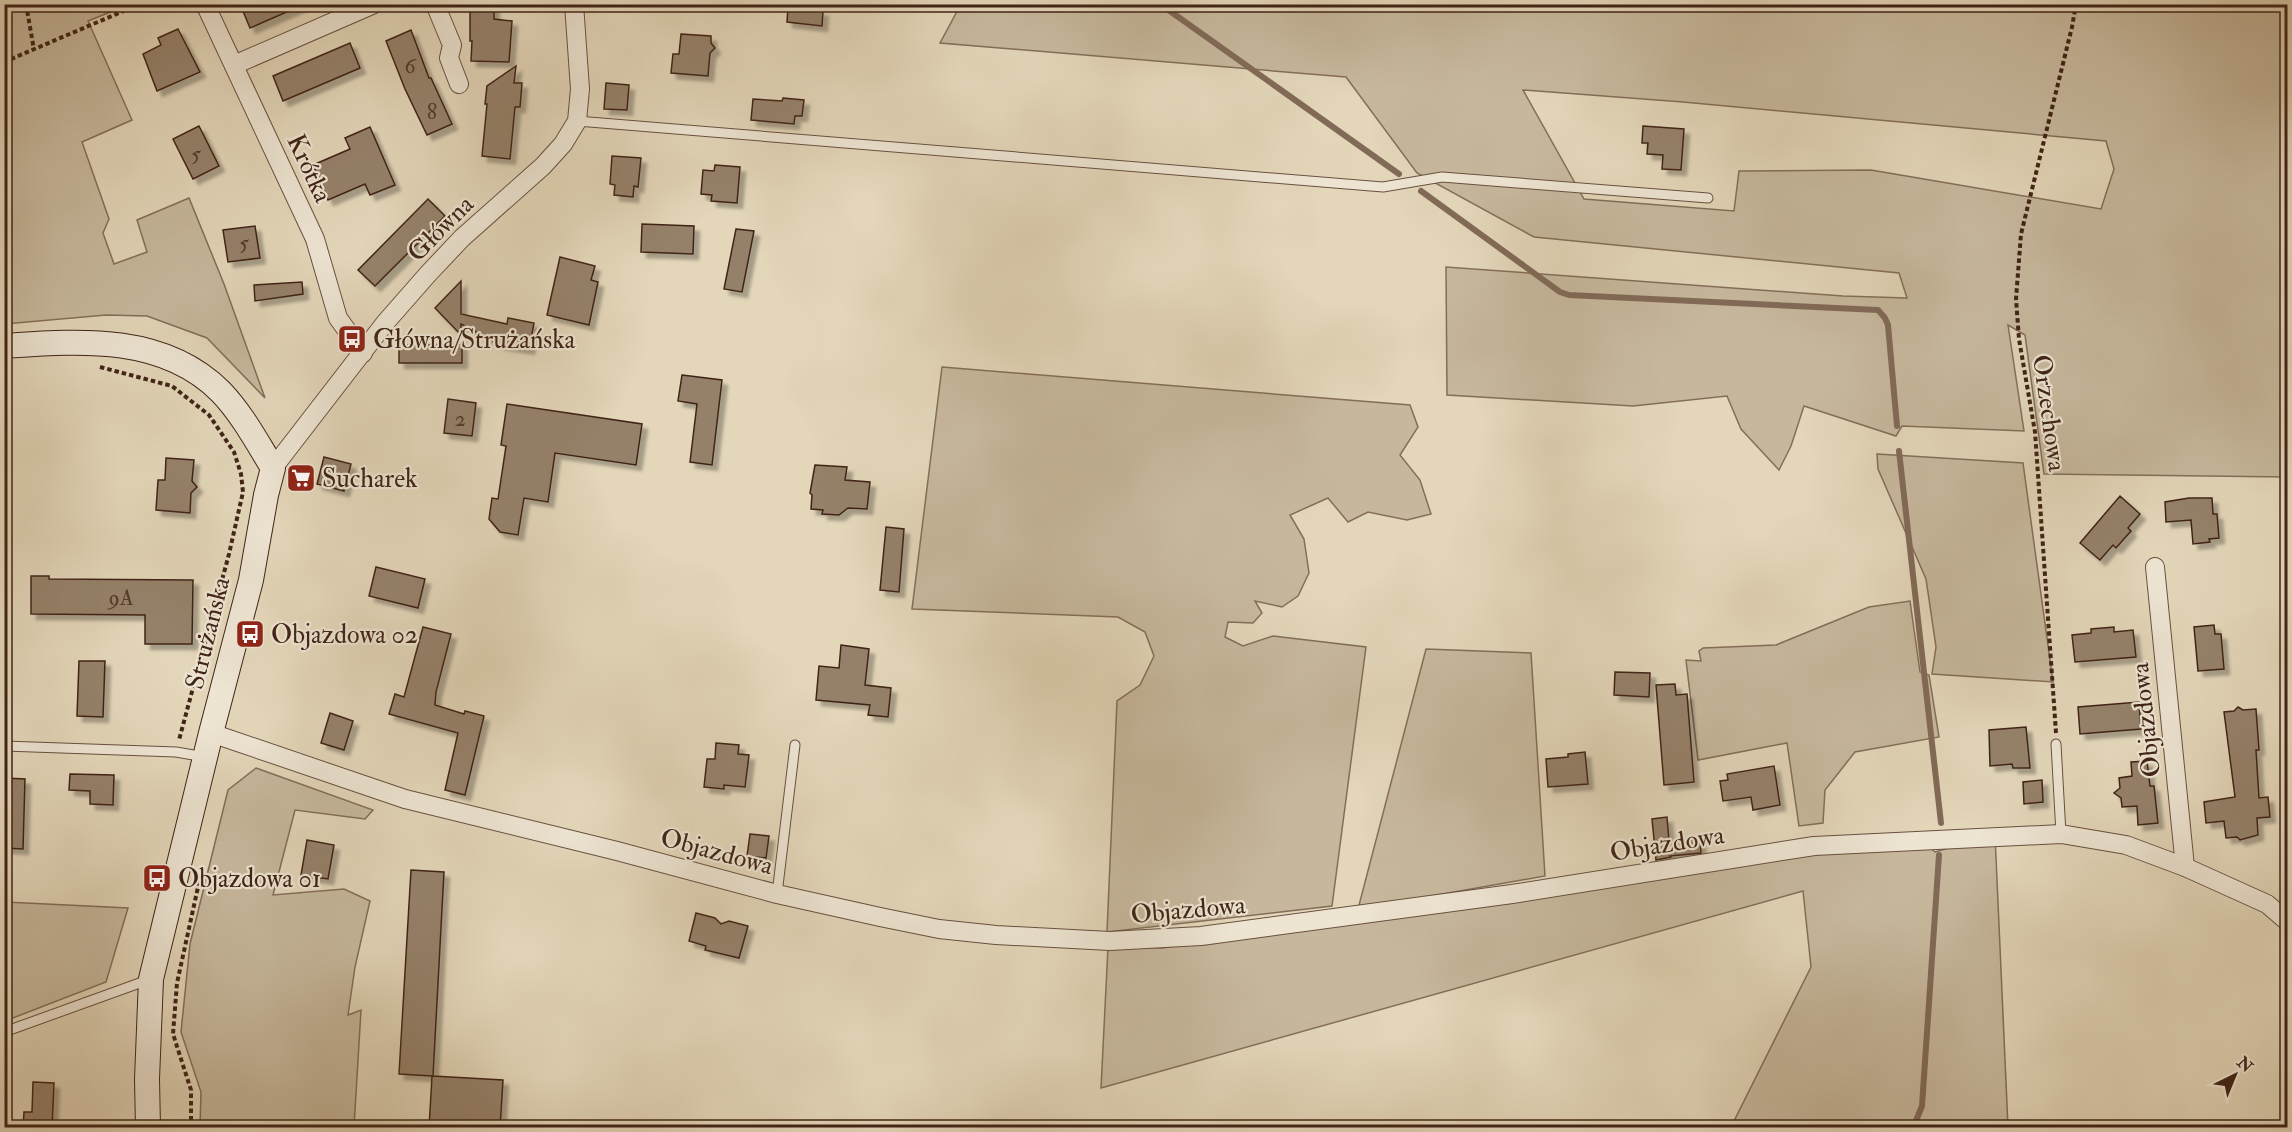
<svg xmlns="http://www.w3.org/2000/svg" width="2292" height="1132" viewBox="0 0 2292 1132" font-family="'IM FELL Double Pica',serif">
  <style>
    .green { fill: #c7b89d; stroke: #846e5a; stroke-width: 1.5; fill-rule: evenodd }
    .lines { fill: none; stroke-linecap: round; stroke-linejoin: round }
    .stream { stroke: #816a57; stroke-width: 6 }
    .building { fill: #95816b; stroke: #402417; stroke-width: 1.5; filter: url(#shadow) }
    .lane-casing { stroke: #695040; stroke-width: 11 }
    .street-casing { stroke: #695040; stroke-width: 20 }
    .secondary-casing { stroke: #402417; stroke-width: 26 }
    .path { stroke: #402417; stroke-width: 4; stroke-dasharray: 4.5 3; stroke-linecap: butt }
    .lane { stroke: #ede4d2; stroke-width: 9 }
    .street { stroke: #ede4d2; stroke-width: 18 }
    .secondary { stroke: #ede4d2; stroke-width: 24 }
    .labels { text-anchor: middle; stroke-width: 4.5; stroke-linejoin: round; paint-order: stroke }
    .number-label { font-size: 22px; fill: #553b2c }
    .street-label { font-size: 26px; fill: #402417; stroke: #ede4d2 }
    .poi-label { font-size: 26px; fill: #402417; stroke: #ede4d2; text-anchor: start }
  </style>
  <defs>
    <filter id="shadow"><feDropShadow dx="5.5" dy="5.5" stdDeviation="1.5" flood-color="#0004"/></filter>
  </defs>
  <rect width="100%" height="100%" fill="#e3d6b9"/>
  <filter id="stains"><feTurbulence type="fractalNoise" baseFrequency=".00333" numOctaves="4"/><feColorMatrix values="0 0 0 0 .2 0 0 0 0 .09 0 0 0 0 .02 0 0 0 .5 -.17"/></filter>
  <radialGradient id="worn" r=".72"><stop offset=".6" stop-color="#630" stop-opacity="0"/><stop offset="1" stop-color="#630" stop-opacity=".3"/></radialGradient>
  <g class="green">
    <path d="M5 4 128 5 88 21 132 120 82 142 109 219 103 233 114 264 147 252 137 220 189 198 224 284 265 398 207 338 147 316 106 315 5 324Z"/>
    <path d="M961 4 2287 5V477L2044 474 2025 335 2008 325 2024 431 1902 426 1896 436 1804 406 1791 446 1779 470 1741 429 1727 396 1633 406 1447 395 1446 267 1843 296 1907 298 1899 273 1534 237 1417 173 1346 77 940 43ZM1523 90 1683 102 2106 141 2114 169 2101 209 1871 170 1739 171 1734 211 1584 199Z"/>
    <path d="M942 367 1410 405 1418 427 1400 455 1420 480 1431 514 1407 520 1368 512 1348 522 1328 498 1290 515 1304 539 1309 573 1298 596 1282 607 1255 601 1262 613 1253 623 1228 622 1225 637 1243 646 1273 636 1366 647 1332 906 1107 932 1117 701 1140 685 1154 656 1145 632 1118 617 912 609Z"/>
    <path d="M1877 454 2023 463 2053 682 1932 674 1936 647 1926 579 1878 469Z"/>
    <path d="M1910 601 1920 672 1929 675 1939 737 1855 752 1825 790 1823 823 1799 826 1787 743 1698 760 1686 660 1701 661 1699 651 1703 648 1776 645 1869 607Z"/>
    <path d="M1426 649 1531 653 1545 876 1358 909Z"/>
    <path d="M256 768 373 810 365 819 295 810 273 895 344 889 370 901 355 967 348 1015 361 1010 354 1127H200L201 1092 181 1032 190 944 228 790Z"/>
    <path d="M1995 835 2008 1127H1731L1811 967 1803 891 1101 1088 1108 947 1162 948 1663 879 1797 856 1928 846 1935 852Z"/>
    <path d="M5 902 128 908 106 982 5 1021Z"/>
  </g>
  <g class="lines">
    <g class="stream">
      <path d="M1160 4 1399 174"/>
      <path d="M1421 191 1560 292 1569 295 1878 310 1885 318 1888 325 1897 426"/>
      <path d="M1899 451 1941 823"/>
      <path d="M1913 1128 1922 1106 1939 855"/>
    </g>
  </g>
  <g class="building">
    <path d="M240 4H305L250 28Z"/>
    <path d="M470 4H494V19L512 21 509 62 471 61 472 41H470Z"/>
    <path d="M788 7 823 11 822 26 787 22Z"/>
    <path d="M178 29 200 72 157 91 143 54 161 45 158 38Z"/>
    <path d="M411 30 429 78H431L452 124 427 135 405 89 386 41Z"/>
    <path d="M681 34 711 36V43L715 48 710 53 708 76 671 73 673 54H679Z"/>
    <path d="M350 43 360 68 283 101 273 76Z"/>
    <path d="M516 66 514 83H522L520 107H515L510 159 482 156 487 104H485L487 86Z"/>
    <path d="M606 83 629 85 627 110 604 109Z"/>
    <path d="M783 98 804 100 802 116H795L794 124 751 120 753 99 782 101Z"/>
    <path d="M199 126 219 166 193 179 173 139Z"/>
    <path d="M1643 126 1684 129 1681 170 1662 169 1663 155 1647 154 1648 143H1642Z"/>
    <path d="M370 127 395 185 370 195 365 184 328 200 313 165 350 149 345 138Z"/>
    <path d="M612 156 641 158 638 187 634 186 633 197 614 195 615 185 610 184Z"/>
    <path d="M715 165 740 167 737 203 711 201 712 195 701 194 703 170 714 171Z"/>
    <path d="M428 199 445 216 375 286 358 270Z"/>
    <path d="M642 224 694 226 693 254 641 252Z"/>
    <path d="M255 226 260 258 228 262 223 230Z"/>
    <path d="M736 229 754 231 742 292 724 289Z"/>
    <path d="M560 257 595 266 591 280 598 282 589 325 547 315Z"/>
    <path d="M461 281V314L507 324 508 318 534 323 529 349 499 344 461 324V335L435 308Z"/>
    <path d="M302 282 303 294 255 301 254 285Z"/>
    <path d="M462 344V363H399V345Z"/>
    <path d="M682 375 722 380 712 465 690 462 697 404 678 401Z"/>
    <path d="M448 399 476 403 472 436 444 433Z"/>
    <path d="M507 404 642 424 636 465 555 453 548 502 524 498 518 535 500 532 489 519 492 498 498 499 506 446 501 445Z"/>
    <path d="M324 457 351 464 344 491 317 484Z"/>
    <path d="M166 458 194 460 192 481 197 487 191 493 190 513 156 510 158 480H165Z"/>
    <path d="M815 465 847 467 845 480 870 482 867 509 848 508 839 515 822 514 823 510 811 509 812 495 810 493Z"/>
    <path d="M2120 496 2140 514 2128 528 2131 531 2123 540 2116 548 2113 545 2100 560 2080 543Z"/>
    <path d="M2189 498H2212L2213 514H2217L2219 538 2209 539 2210 542 2193 544 2191 520 2166 522 2165 502Z"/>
    <path d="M886 527 904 529 899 592 880 590Z"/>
    <path d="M376 567 425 579 418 608 369 596Z"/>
    <path d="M31 576H49V579L193 580 192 644H145V615L31 614Z"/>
    <path d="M2214 625 2215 634H2221L2224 669 2198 671 2194 627Z"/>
    <path d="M423 627 451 634 436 692 435 705 464 714 465 711 484 716 465 795 445 790 458 733 389 714 395 694 404 697Z"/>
    <path d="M2114 627V632L2133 630 2136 657 2075 662 2072 635 2091 633V629Z"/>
    <path d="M841 645 869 649 865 685 891 688 888 717 868 715 870 705 816 700 819 666 839 668Z"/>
    <path d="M79 661H105L103 717 77 716Z"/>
    <path d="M1615 672 1650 673 1649 697 1614 695Z"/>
    <path d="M1675 684 1676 695 1687 694 1694 782 1664 785 1656 685Z"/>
    <path d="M2139 702 2141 729 2080 734 2078 707Z"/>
    <path d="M2238 707 2243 710 2256 709 2259 750H2256L2259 798 2268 797 2270 817 2257 818 2258 835 2240 840 2237 837 2226 838 2224 821 2206 823 2204 802 2235 797 2224 712 2234 711Z"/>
    <path d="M330 713 353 721 344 750 321 743Z"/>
    <path d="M2026 727 2030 768H2013L2012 764 1990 766 1989 730Z"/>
    <path d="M716 743 739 745 738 754 749 755 745 787 724 785V789L704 787 707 759H715Z"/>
    <path d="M1585 752 1588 784 1548 787 1546 759 1568 757V754Z"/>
    <path d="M2147 761 2150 786H2154L2158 823 2138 825 2137 806 2122 807 2121 798 2114 793 2120 788 2119 778 2132 776 2131 762Z"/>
    <path d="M1774 766 1780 805 1753 810 1751 797 1723 801 1720 781 1728 780 1727 774Z"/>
    <path d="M70 774 114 775 113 805 90 804V791L69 790Z"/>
    <path d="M4 778 25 779 23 849 4 848Z"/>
    <path d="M2042 780 2043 802 2024 804 2023 782Z"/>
    <path d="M1667 817 1669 841 1700 839 1701 853 1670 856 1671 857 1656 860 1652 819Z"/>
    <path d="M750 834 769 836 766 858 747 856Z"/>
    <path d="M307 840 334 845 328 879 301 875Z"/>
    <path d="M411 870 444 872 433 1076 503 1080 500 1128H429L432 1076 399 1074Z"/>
    <path d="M696 913 715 918 721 924 729 921 748 926 739 958 705 950 706 946 689 941Z"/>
    <path d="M33 1082 54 1083 52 1128H23L24 1112H32Z"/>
  </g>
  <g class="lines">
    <g class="lane-casing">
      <g id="lane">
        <path d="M577 121 1383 187 1442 177 1708 198"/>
        <path d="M2056 744 2061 834"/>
        <path d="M4 746 176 752 205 757"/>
        <path d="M777 894 795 745"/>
        <path d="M4 1032 148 980"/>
      </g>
    </g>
    <g class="street-casing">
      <g id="street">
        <path d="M205 4 315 239 338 318 363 353"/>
        <path d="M435 4 452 45 449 58 459 84"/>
        <path d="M234 65 374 4"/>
        <path d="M273 468 385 323 428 274 462 238 543 166 563 144 577 121 580 89 574 4"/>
        <path d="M2155 567 2185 867"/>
        <path d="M211 733 405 799 617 851 777 894 880 917 939 929 996 935 1110 941 1201 936 1512 894 1814 846 2061 834 2126 845 2185 867 2267 904 2288 922"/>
      </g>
    </g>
    <g class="secondary-casing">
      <path id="secondary" d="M4 346C80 341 163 334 221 392 242 414 257 442 273 468L266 495 251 580 211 733 151 979 147 1079 148 1128"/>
    </g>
    <g class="path">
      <path d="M26 4 34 50"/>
      <path d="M4 62 140 4"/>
      <path d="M100 367 172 386 209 415 234 452 241 474 243 492 229 554 179 740"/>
      <path d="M2056 733 2035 432 2019 339 2016 299 2021 234 2072 27 2076 4"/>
      <path d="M191 1128V1090L173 1034 177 983 200 878"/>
    </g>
    <use href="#lane" class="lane"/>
    <use href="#street" class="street"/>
    <use href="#secondary" class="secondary"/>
  </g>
  <defs>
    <g id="bus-square" transform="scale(1.5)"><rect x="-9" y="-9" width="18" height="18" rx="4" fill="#8f2418" stroke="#ede4d2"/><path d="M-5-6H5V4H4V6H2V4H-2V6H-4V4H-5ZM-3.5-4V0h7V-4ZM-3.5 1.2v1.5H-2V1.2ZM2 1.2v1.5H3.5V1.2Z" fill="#fff"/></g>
    <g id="supermarket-square" transform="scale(1.5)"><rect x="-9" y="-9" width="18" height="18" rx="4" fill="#8f2418" stroke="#ede4d2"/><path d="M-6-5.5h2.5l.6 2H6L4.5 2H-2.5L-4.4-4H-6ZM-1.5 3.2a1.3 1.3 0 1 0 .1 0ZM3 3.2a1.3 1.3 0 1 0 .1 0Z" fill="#fff"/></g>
  </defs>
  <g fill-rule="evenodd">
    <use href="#bus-square" x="352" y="339"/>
    <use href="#supermarket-square" x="301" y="478"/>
    <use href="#bus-square" x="250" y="634"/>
    <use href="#bus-square" x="157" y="878"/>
  </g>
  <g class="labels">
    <g class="number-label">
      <text x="410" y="73">6</text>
      <text x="432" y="119">8</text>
      <text x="196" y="161">5</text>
      <text x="244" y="250">5</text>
      <text x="460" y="426">2</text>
      <text x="121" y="605">9A</text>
    </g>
    <g class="street-label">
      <text transform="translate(310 168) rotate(65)" y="9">Krótka</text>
      <text transform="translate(440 228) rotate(-45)" y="9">Główna</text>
      <text transform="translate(2050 413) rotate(82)" y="9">Orzechowa</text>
      <text transform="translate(207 633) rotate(-76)" y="9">Strużańska</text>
      <text transform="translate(2145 720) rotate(-96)" y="9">Objazdowa</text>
      <text transform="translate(1667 843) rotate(-9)" y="9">Objazdowa</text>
      <text transform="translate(717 851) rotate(15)" y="9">Objazdowa</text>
      <text transform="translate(1188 909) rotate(-5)" y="9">Objazdowa</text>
    </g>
    <g class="poi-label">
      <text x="373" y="348">Główna/Strużańska</text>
      <text x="322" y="487">Sucharek</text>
      <text x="271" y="643">Objazdowa 02</text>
      <text x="178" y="887">Objazdowa 01</text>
    </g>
  </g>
  <rect width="2292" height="1132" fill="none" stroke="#e3d6b9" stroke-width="24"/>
  <rect x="6" y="6" width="2280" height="1120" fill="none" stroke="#402417" stroke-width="3"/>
  <rect x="12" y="12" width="2268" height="1108" fill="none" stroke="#402417" stroke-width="1.5"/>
  <g transform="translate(2235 1075) rotate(43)" stroke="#ede4d2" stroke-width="4.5" paint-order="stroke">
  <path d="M0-4.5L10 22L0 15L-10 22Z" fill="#402417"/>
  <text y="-9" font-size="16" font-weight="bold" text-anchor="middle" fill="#402417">N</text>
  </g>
  <rect width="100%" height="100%" filter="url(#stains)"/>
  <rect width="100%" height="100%" fill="url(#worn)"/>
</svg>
